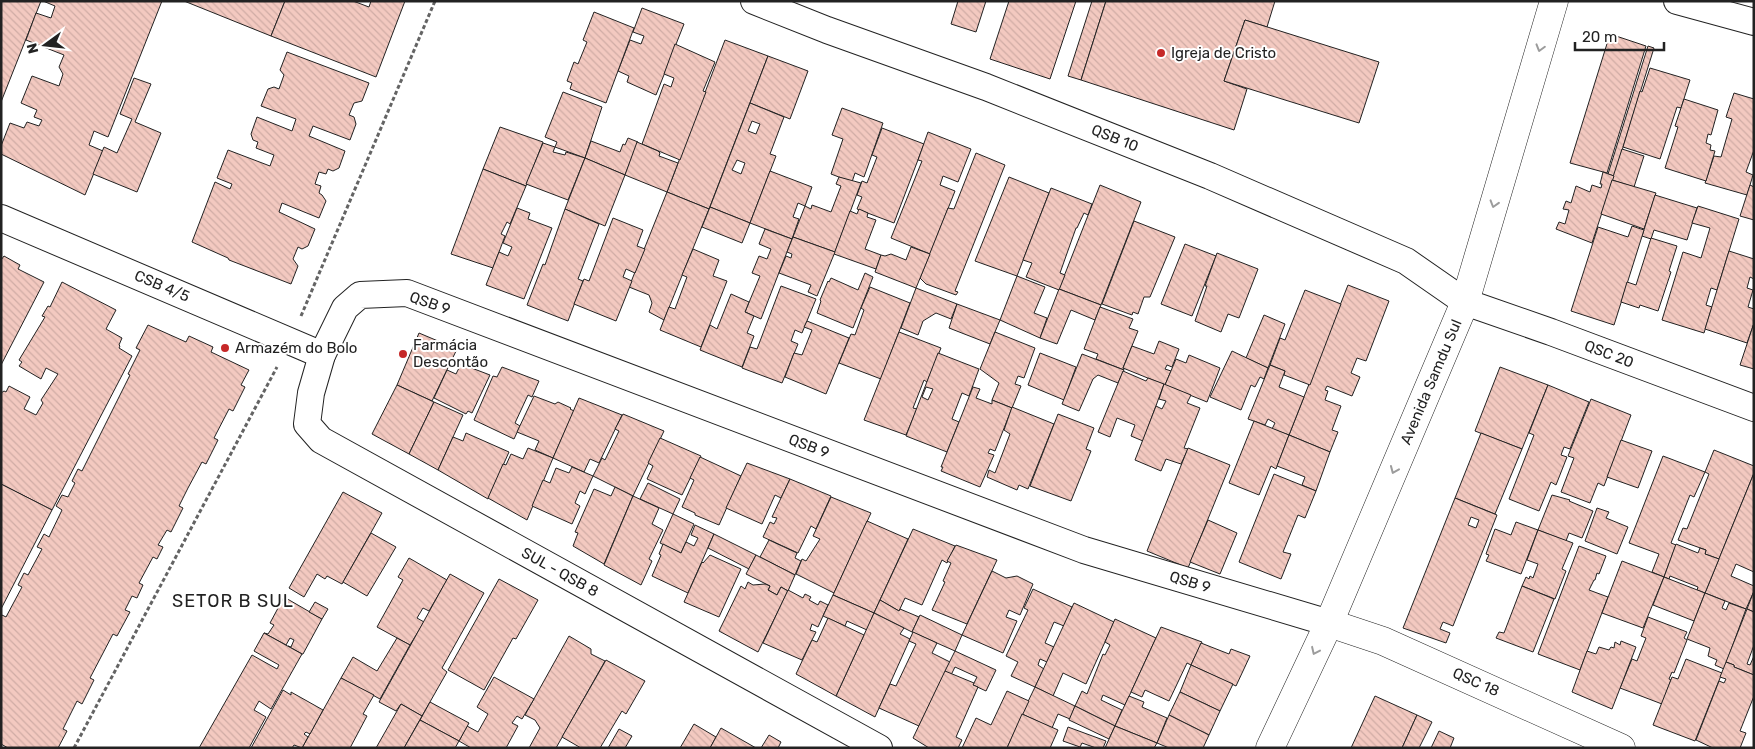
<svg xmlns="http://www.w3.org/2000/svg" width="1755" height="749" viewBox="0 0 1755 749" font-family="Rubik,sans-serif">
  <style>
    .building { fill: url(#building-back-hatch); stroke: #222; fill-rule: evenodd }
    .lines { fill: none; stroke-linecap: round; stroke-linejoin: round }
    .minor-casing { stroke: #222; stroke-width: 28 }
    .tertiary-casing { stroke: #222; stroke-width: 29 }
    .secondary-casing { stroke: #222; stroke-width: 29 }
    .path { stroke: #646464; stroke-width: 3; stroke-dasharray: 4 2.5; stroke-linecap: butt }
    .minor { stroke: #fff; stroke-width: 26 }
    .tertiary { stroke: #fff; stroke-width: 28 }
    .secondary { stroke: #fff; stroke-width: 28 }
    .oneway { stroke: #9c9c9c }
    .poi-dot { fill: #c62828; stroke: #fff; stroke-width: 2 }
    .labels { text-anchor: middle; stroke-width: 4; stroke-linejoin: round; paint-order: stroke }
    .poi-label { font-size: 15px; fill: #222; stroke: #fff; text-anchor: start }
    .street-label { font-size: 15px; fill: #222; stroke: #fff }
    .quarter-label { font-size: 18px; letter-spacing: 1px; fill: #222; stroke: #fff }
  </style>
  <defs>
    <pattern id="building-back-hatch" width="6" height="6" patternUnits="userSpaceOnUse" patternTransform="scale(1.25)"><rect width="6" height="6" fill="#f3c9c0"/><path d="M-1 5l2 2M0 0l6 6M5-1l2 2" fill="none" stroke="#d0aca5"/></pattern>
  </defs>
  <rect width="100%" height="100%" fill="#fff"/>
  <g class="building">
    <path d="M1 1H41L1 102Z"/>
    <path d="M43 1H162L108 137 94 131 89 145 103 151 85 195 1 154V146L10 123 24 128 27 122 39 126 42 120 34 117 37 110 21 103 32 76 59 86 63 74 59 67 64 55 26 40 36 13 51 18 55 6Z"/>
    <path d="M184 1H285L271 36Z"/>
    <path d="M285 1H353L369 7 371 1H405L376 77 271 36Z"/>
    <path d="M958 1H986L976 32 951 24Z"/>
    <path d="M1009 1H1076L1050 79 990 59Z"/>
    <path d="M1092 1H1106L1081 80 1068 76Z"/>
    <path d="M1106 1H1275L1267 27 1245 20 1224 81 1247 89 1234 130 1081 80Z"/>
    <path d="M642 8 684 24 656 95 627 82 629 76 618 71 630 40 641 44 644 36 633 32Z"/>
    <path d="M594 12 634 28 606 103 570 89 572 83 567 81 574 62 578 64 587 42 583 40Z"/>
    <path d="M1245 20 1379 62 1359 123 1224 81Z"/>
    <path d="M1610 34 1646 46 1607 173 1570 163Z"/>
    <path d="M725 40 768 56 709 209 667 192Z"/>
    <path d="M675 44 715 62 703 91 706 92 680 160 642 144 664 84 671 87 674 78 664 74Z"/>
    <path d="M1648 46 1654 48 1614 176 1608 174Z"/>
    <path d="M287 52 369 83 362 101 354 103 349 115 354 117 356 124 350 140 313 126 309 136 345 151 339 168 333 171 328 169 326 174 319 172 315 184 321 186 319 193 322 195 326 201 319 218 282 203 279 212 315 229 308 246 302 249 298 247 293 259 298 266 291 284 229 260 228 258 192 242 215 182 230 189 232 184 217 178 228 150 270 166 274 155 256 148 258 142 253 140 251 134 257 117 292 131 296 119 261 106 268 89 274 87 279 89 284 75 280 70Z"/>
    <path d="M768 56 808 71 790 119 750 103Z"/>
    <path d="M1650 68 1690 80 1681 108 1677 107 1660 159 1623 147 1640 91 1642 92Z"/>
    <path d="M134 78 151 84 135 122 161 133 137 192 93 174 104 147 117 153 132 119 120 114Z"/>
    <path d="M563 92 602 107 585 158 555 147 557 142 545 137Z"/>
    <path d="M1734 93 1754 99V150L1746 172 1753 175 1747 195 1705 183 1714 156 1721 157 1732 119 1726 117Z"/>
    <path d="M1684 99 1718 110 1711 135 1708 134 1706 143 1711 145 1710 150 1715 151 1706 181 1665 168 1678 127 1675 126Z"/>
    <path d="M750 103 784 117 770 154 776 156 750 223 710 207ZM752 121 760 124 756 134 748 131ZM737 160 745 163 741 174 732 170Z"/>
    <path d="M842 108 883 123 864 177 855 173 852 182 831 174 843 139 832 135Z"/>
    <path d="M500 127 543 142 526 186 483 169Z"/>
    <path d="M882 128 924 144 894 223 857 209 862 197 857 195 862 181 867 183 877 157 872 155Z"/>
    <path d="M928 132 971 149 958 182 943 176 940 185 955 191 930 254 891 238 922 161 918 160Z"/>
    <path d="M628 138 638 142 625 175 585 158 591 141 620 152 623 144 625 145Z"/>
    <path d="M637 142 658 151 660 153 659 156 678 163 667 192 625 175Z"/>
    <path d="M543 143 555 147 553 152 565 155 566 152 585 158 568 200 526 184Z"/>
    <path d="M1622 149 1644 156 1634 187 1612 180Z"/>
    <path d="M976 153 1005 165 955 291 958 292 956 295 926 284 920 278 948 208 954 209Z"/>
    <path d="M585 158 625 175 605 226 565 209Z"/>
    <path d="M483 169 526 186 510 224 507 222 501 234 505 236 493 268 451 254Z"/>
    <path d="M770 171 812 187 805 206 798 203 793 217 799 219 792 239 750 223Z"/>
    <path d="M1603 172 1614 176 1592 243 1556 229 1559 222 1565 224 1569 210 1563 209 1566 201 1571 203 1576 186 1590 192 1592 185 1601 188 1602 184H1600Z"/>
    <path d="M839 177 861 183 835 252 793 237 805 206 811 209 812 205 831 212 841 186 836 184Z"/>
    <path d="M1009 177 1049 193 1017 276 975 261Z"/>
    <path d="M1612 180 1656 193 1644 229 1601 214Z"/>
    <path d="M1100 185 1141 202 1101 305 1059 289Z"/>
    <path d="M1750 185 1754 187V220L1740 216Z"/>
    <path d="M1051 188 1092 204 1088 215 1084 213 1077 228H1076L1060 273 1065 275 1059 290 1026 277 1032 263 1023 260Z"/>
    <path d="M667 192 709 209 664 320 649 312 652 303 649 295 629 287Z"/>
    <path d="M1655 195 1697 208 1687 240 1654 230 1651 239 1642 236Z"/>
    <path d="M1698 206 1739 219 1717 290 1711 288 1706 305 1712 307 1704 333 1662 320 1683 252 1701 258 1710 228 1692 223Z"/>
    <path d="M710 207 750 223 742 243 702 227Z"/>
    <path d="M517 208 530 213 528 219 552 228 524 299 486 285 499 252 508 256 512 247 503 243Z"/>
    <path d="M565 209 599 224 578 279 583 281 568 321 527 305 543 264 545 265Z"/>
    <path d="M859 209 868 213 867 217 876 220 865 249 881 255 876 269 834 254 850 211 857 214Z"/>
    <path d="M613 218 643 230 637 246 645 249 635 273 626 269 623 277 632 281 616 321 574 304 584 279 589 281Z"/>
    <path d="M1134 221 1175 237 1150 297H1144L1138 314 1133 312 1132 315 1102 304Z"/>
    <path d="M1632 226 1644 230 1614 325 1571 311 1598 227 1628 237Z"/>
    <path d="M765 229 792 239 761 319 745 312 760 276 752 273 759 256 767 259 771 249 759 244Z"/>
    <path d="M793 237 835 252 817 296 808 292 811 285 779 273 786 256 791 258 792 254 787 252Z"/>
    <path d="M1651 238 1677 246 1669 271 1671 272 1658 311 1640 305 1639 308 1621 302 1627 282 1636 285Z"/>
    <path d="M1185 244 1216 256 1192 316 1161 304Z"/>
    <path d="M911 247 930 254 916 288 875 272 881 255 885 256 891 254 906 260Z"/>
    <path d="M693 249 719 260 713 276 727 281 701 347 660 330 669 307 675 309 687 277 682 275Z"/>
    <path d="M1729 251 1754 259V279L1750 277 1747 288 1753 290 1748 307 1754 309V323L1747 343 1705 329Z"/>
    <path d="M1217 253 1258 269 1239 318 1228 314 1221 332 1195 321 1207 286H1205Z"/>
    <path d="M4 256 20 265 18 269 44 282 1 365V260Z"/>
    <path d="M865 273 873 277 853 328 817 313 821 301 820 300 828 281 829 282 831 278 858 290Z"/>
    <path d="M1017 276 1045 287 1034 313 1047 318 1040 338 1000 320Z"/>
    <path d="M62 282 116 310 106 329 122 338 119 345 120 346 119 348 132 356 52 510 1 484V393L4 391 6 392 9 386 30 397 24 409 36 415 43 403 41 400 58 374 46 368 41 379 19 366 22 362 19 360 45 317 42 316 48 306 50 307Z"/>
    <path d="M1348 285 1389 301 1366 361 1357 358 1351 373 1360 377 1352 396 1327 386 1325 390 1328 391 1325 400 1341 406 1332 430 1338 432 1330 452 1289 435Z"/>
    <path d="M781 286 816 299 802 333 795 330 791 341 798 344 782 383 742 368 750 347 757 349Z"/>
    <path d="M870 287 910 303 881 379 839 363 851 334 855 335 864 310 861 308Z"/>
    <path d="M916 288 957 304 951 319 936 313 923 321 918 335 901 328Z"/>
    <path d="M1059 289 1101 305 1095 320 1071 310 1057 344 1040 338Z"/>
    <path d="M1305 290 1341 304 1310 385 1284 375 1285 371 1270 365 1280 338 1285 340Z"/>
    <path d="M731 294 749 302 745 312 754 316 747 333 754 336 742 367 700 350 710 325 717 329Z"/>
    <path d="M957 304 1000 320 990 344 949 328Z"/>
    <path d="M1100 307 1133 319 1129 328 1138 331 1123 368 1124 370 1096 359 1098 354 1084 349Z"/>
    <path d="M1264 315 1285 324 1268 368 1246 358Z"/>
    <path d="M807 321 849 338 826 394 785 377 794 353 802 355 812 330 804 327Z"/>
    <path d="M1754 323V369L1740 365Z"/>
    <path d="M148 325 186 342 189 336 213 347 211 352 249 370 241 385 245 387 233 411 229 409 214 438 218 440 206 464 202 462 188 488 179 506 183 508 171 532 167 530 158 545 163 547 157 559 153 557 139 583 143 585 137 598 132 596 125 610 130 612 117 636 113 634 90 678 94 680 82 704 77 701 63 729 67 731 58 748H8L1 744V617L2 615 6 617 22 587 18 585 24 573 28 575 42 549 37 547 44 534 49 537 62 510 56 506 62 495 68 497 75 483 72 481 78 469 82 471 130 375 128 374 140 350 136 348Z"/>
    <path d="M899 332 941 348 927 382 924 380 913 408 917 409 906 435 864 420Z"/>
    <path d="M995 332 1035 348 1024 378 1018 376 1015 384 1021 386 1012 408 992 400 999 383 980 369Z"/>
    <path d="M419 333 457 349 432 401 397 385Z"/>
    <path d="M1159 341 1179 349 1172 367 1167 365 1165 369 1171 371 1165 385 1123 368 1132 346 1154 354Z"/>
    <path d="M1232 351 1268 368 1264 379 1260 377 1255 387 1251 385 1241 410 1210 397Z"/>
    <path d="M938 353 979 369 969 396 962 393 952 419 959 422 947 452 906 436ZM926 387 933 389 928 400 922 397Z"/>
    <path d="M1040 353 1076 367 1064 400 1028 385Z"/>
    <path d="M1082 354 1124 370 1118 383 1098 375 1093 379 1079 411 1062 404Z"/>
    <path d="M1189 355 1220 368 1207 402 1165 385 1176 359 1186 363Z"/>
    <path d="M461 364 490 375 472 413 468 411 466 414 434 398 447 370 456 374Z"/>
    <path d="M1270 365 1285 371 1279 387 1304 397 1289 435 1272 429 1275 423 1268 419 1265 425 1248 419Z"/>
    <path d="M502 367 539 381 532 397 528 395 515 423 520 426 514 439 474 420 493 376 497 377Z"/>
    <path d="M1500 367 1548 385 1522 449 1475 431Z"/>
    <path d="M1123 371 1146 381 1148 378 1164 384 1143 441 1131 436 1135 425 1117 418 1110 437 1098 432Z"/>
    <path d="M1164 384 1191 395 1187 403 1200 408 1184 448 1188 449 1181 464 1166 459 1161 471 1135 460 1156 406 1162 409 1166 401 1159 399Z"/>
    <path d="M397 385 434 402 409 454 372 434Z"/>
    <path d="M1548 385 1589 402 1570 449 1564 447 1561 455 1567 457 1556 485 1551 482 1539 511 1509 499 1534 435 1529 433Z"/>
    <path d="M973 387 980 389 976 398 992 404V400L1012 408 995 451 990 449 988 453 994 455 980 487 941 471 943 467H941Z"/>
    <path d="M534 396 555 404 558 402 571 408 570 409 574 411 553 458 535 450 539 441 517 432Z"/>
    <path d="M579 398 622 415 599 463 590 459 584 472 553 458Z"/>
    <path d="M1591 399 1631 415 1604 486 1598 483 1590 503 1561 492 1574 458 1568 456Z"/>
    <path d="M434 402 463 415 438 470 409 454Z"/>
    <path d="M1012 407 1054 424 1028 489 1019 485 1017 490 987 477 989 470 995 473 1010 434 1004 430Z"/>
    <path d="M623 414 664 431 633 496 593 476 602 458 605 460 619 431 615 429Z"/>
    <path d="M1058 414 1094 428 1086 449 1091 451 1071 501 1030 486Z"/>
    <path d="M1254 421 1289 435 1276 469 1271 466 1259 495 1229 483Z"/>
    <path d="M466 433 509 452 488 499 438 470 453 437 463 441Z"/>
    <path d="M1481 433 1522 449 1495 514 1455 498Z"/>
    <path d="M1289 435 1330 452 1316 491 1302 485 1305 477 1277 466Z"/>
    <path d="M660 438 701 456 682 495 647 479 653 466 648 463Z"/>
    <path d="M1621 440 1652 451 1638 488 1607 477Z"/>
    <path d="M528 448 553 458 527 520 488 498 503 464 506 465 511 454 523 459Z"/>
    <path d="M1188 448 1230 465 1188 568 1147 551Z"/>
    <path d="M1714 450 1754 466V473L1719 559 1705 554 1706 550 1678 540 1683 528 1687 529 1709 474 1705 472Z"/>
    <path d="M1663 456 1705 472 1694 497 1690 495 1671 543 1676 545 1664 577 1652 572 1659 554 1629 543Z"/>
    <path d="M700 457 741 476 719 525 695 515V513L682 507 694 480 690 478Z"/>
    <path d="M747 463 790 479 781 498 775 495 762 524 726 508Z"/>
    <path d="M572 467 593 476 585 494 580 491 575 503 580 506 572 524 532 506 543 480 550 483 556 468 569 473Z"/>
    <path d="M1754 473V572L1736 564 1731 576 1754 586V591L1746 609 1705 593Z"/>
    <path d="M1274 474 1316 491 1305 518 1298 515 1283 552 1291 554 1281 579 1239 562Z"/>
    <path d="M790 479 831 496 816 529 811 526 798 553 763 537 770 522 774 524 777 518 772 517Z"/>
    <path d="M648 483 680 499 673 514 640 499Z"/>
    <path d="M1 484 52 510 1 609Z"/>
    <path d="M615 487 633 496 604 564 573 546 578 533 575 532 594 489 611 496Z"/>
    <path d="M343 492 382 513 342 584 327 576 325 579 317 574 304 597 289 588Z"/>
    <path d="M1552 495 1570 500 1569 501 1593 511 1582 538 1569 533 1566 541 1538 530Z"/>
    <path d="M633 496 659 508 652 524 663 530 649 559 652 561 641 585 604 565Z"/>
    <path d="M831 497 871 513 834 593 796 574 802 559 806 561 820 539 813 536Z"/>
    <path d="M1455 498 1497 515 1453 626 1443 622 1440 629 1450 633 1446 643 1403 628ZM1471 517 1479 520 1476 528 1468 525Z"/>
    <path d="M1597 508 1609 512 1606 518 1628 527 1617 554 1585 541Z"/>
    <path d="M673 514 694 524 681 553 660 543Z"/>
    <path d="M1208 520 1237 533 1220 574 1190 562Z"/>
    <path d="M867 521 908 539 874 613 833 595Z"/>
    <path d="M1516 522 1538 530 1521 574 1486 561 1489 555 1486 554 1495 529 1511 535Z"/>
    <path d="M695 525 714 534 688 593 652 576 661 555 659 554 663 544 681 553 686 542 694 546 698 538 691 535Z"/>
    <path d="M913 529 955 546 947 563 942 560 922 605 905 598 899 611 880 600Z"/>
    <path d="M1538 530 1573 543 1562 569 1566 571 1555 599 1522 586 1526 577 1529 579 1530 576 1533 578 1538 564 1527 560Z"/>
    <path d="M371 533 396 547 367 596 343 582Z"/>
    <path d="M714 534 756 555 749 569 708 548Z"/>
    <path d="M769 540 797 553 795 558 801 561 795 575 760 557Z"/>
    <path d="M1676 544 1698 553 1700 548 1706 550 1705 554 1719 559 1705 593 1697 590 1698 587 1670 576 1669 579 1664 577Z"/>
    <path d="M956 545 997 560 967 624 932 610 945 582 943 581 951 563 947 561Z"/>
    <path d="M1579 546 1606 556 1599 574 1597 573 1595 580H1594L1589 590 1608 597 1580 670 1538 654Z"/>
    <path d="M710 555 741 569 719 617 684 602 702 562 703 563Z"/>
    <path d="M756 555 795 575 788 591 781 587 777 595 768 590 770 586 746 574Z"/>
    <path d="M409 558 447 580 429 611 423 608 417 618 424 622 410 645 377 627 403 580 398 577Z"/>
    <path d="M1622 561 1664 577 1643 628 1602 613Z"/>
    <path d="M992 571 1006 578 1017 576 1033 584 1020 615 1009 610 1006 617 1017 621 1003 653 962 635Z"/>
    <path d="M450 574 484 593 442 668 447 672 422 716 401 704 396 711 379 702Z"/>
    <path d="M1664 577 1705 593 1694 621 1653 605Z"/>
    <path d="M499 579 538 600 516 639 513 638 484 690 448 670Z"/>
    <path d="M748 582 753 585 765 584 770 586 768 590 777 595 781 587 788 591 758 652 719 631 741 586 745 589Z"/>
    <path d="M1522 586 1554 599 1533 652 1496 638 1499 632 1504 633Z"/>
    <path d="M1033 589 1072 607 1064 626 1054 622 1045 643 1054 647 1047 662 1040 659 1038 665 1044 669 1035 687 1011 676 1018 662 1006 656 1028 610 1024 608Z"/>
    <path d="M788 590 803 598 805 594 811 597 809 600 818 605 820 601 828 605 818 627 812 624 810 630 816 632 802 660 763 643Z"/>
    <path d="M1754 591V612L1747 609Z"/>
    <path d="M1705 593 1725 601 1722 608 1726 610 1729 603 1746 609 1724 669 1715 665 1717 660 1708 656 1710 648 1687 639Z"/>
    <path d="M833 595 874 613 867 630 847 621 845 626 823 616Z"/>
    <path d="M284 597 322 619 303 654H302L288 646 291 647 294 640 290 638 286 645 264 633 268 634 274 625 270 623Z"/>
    <path d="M880 600 899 611 900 609 919 617 912 632 874 613Z"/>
    <path d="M315 602 328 609 322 619 309 612Z"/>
    <path d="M1074 603 1114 622 1086 684 1063 673 1053 696 1035 687Z"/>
    <path d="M1747 609 1754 612V645L1747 664 1750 665 1754 656V675L1734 667V665L1726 662Z"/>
    <path d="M874 613 904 628 900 634 910 639 875 717 836 696Z"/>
    <path d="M920 615 962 635 955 651 912 632Z"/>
    <path d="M1648 617 1687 632 1684 638 1687 640 1674 673 1672 672 1669 679 1671 680 1662 704 1620 688 1632 659 1637 661 1646 638 1641 636Z"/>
    <path d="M828 618 864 635 836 696 796 674 812 640 817 642Z"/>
    <path d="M1115 619 1156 638 1125 705 1103 695 1101 700 1122 710 1115 726 1075 706 1082 691 1087 694 1103 654 1105 655 1110 645 1105 642Z"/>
    <path d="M1161 627 1202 642 1191 665 1187 663 1169 701 1145 690 1142 697 1131 692Z"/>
    <path d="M913 632 937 643 932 653 950 662 919 726 879 708 890 684 896 686 916 644 909 641Z"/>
    <path d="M264 633 302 654 271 709 259 701 254 710 266 717 249 748H199L252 655 277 669 279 665 254 651Z"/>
    <path d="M569 636 591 649V654L605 661 556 748H529L540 728 535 720 525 715Z"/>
    <path d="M397 638 410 645 380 699 341 678 353 657 377 671Z"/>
    <path d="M1621 641 1636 647 1612 709 1572 692 1587 651 1596 654 1599 647 1609 650 1611 647 1614 648 1615 642 1620 645Z"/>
    <path d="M1201 643 1229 654 1231 649 1250 656 1236 686 1191 665Z"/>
    <path d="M955 651 996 670 986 691 973 685 977 677 955 667 951 675 945 671Z"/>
    <path d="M1686 659 1722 673 1695 741 1653 725 1672 677 1678 679Z"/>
    <path d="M606 660 645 681 626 714 622 711 600 748H581L562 737Z"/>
    <path d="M1726 662 1734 665V667L1754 675V696L1740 731 1746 733 1740 748H1713L1696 740 1719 681 1724 683 1726 679 1720 677Z"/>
    <path d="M1191 665 1233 684 1220 711 1180 692Z"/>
    <path d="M945 671 974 683 973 685 978 687 956 737 962 740 958 748H929L913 738Z"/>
    <path d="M494 677 534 699 522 719 517 716 512 723 518 726 506 748H471L459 741 467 726 478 732 488 714 477 707Z"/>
    <path d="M341 678 374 695 363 714 367 716 350 748H302Z"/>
    <path d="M1035 687 1075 706 1070 719 1058 714 1052 728 1022 714Z"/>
    <path d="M283 690 291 695V692L323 710 310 734 306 732 304 734 308 737 302 748 294 745 292 748H251Z"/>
    <path d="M1007 691 1029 701 1007 748H962L976 718 991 725Z"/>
    <path d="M1180 692 1220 711 1209 735 1169 715Z"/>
    <path d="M1129 696 1144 702 1142 707 1167 718 1157 743 1115 726Z"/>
    <path d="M1375 696 1417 715 1402 748H1351Z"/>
    <path d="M430 702 469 723 459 741 420 720Z"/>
    <path d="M401 704 422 716 404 748H376Z"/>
    <path d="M1075 706 1115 726 1109 739 1069 720Z"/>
    <path d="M1022 714 1058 730 1050 748H1007Z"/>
    <path d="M1169 715 1209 735 1203 748H1169L1157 743Z"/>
    <path d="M1417 715 1432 722 1419 748H1402Z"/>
    <path d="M420 720 459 741 455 748H404Z"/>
    <path d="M694 724 716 737 710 748H680Z"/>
    <path d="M1115 726 1157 743 1154 748H1105Z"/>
    <path d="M1068 727 1106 741 1103 748H1096L1082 743 1080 747 1063 741Z"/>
    <path d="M721 728 756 748H710Z"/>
    <path d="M619 729 632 736 625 748H608Z"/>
    <path d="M1439 731 1454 738 1450 748H1431Z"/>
    <path d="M769 735 781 742 778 748H761Z"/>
  </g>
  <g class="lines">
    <g class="minor-casing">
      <g id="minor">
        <path d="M754 1 827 30 986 87 1210 176 1406 261 1465 302 1551 332 1754 408"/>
        <path d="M1677 1 1754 22"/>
        <path d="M1 218 322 355"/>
        <path d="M879 748 321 440 307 424 311 393 322 355 345 308 360 295 407 293 1084 550 1329 623"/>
      </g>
    </g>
    <g class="tertiary-casing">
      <path id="tertiary" d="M1329 623 1383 641 1621 748"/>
    </g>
    <g class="secondary-casing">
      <path id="secondary" d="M1270 748 1329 623 1465 302 1554 1"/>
    </g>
    <g class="path">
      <path d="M301 316 435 1"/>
      <path d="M74 748 277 367"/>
    </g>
    <use href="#minor" class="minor"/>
    <use href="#tertiary" class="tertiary"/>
    <use href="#secondary" class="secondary"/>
  </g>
  <defs><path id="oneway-chevron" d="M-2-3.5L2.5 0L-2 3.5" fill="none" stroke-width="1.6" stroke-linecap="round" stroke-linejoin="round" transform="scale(1.25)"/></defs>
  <g class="oneway">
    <use href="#oneway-chevron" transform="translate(1540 48) rotate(106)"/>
    <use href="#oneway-chevron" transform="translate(1494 204) rotate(107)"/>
    <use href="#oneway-chevron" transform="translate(1394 470) rotate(113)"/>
    <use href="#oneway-chevron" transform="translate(1315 651) rotate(115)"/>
  </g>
  <g class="poi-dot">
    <circle cx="1161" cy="53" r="5"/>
    <circle cx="225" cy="348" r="5"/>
    <circle cx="403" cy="354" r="5"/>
  </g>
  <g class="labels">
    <g class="poi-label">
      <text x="1171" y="58">Igreja de Cristo</text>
      <text x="413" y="350">Farmácia<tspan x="413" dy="17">Descontão</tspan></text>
      <text x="235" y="353">Armazém do Bolo</text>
    </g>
    <g class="street-label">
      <text transform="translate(1115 138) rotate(22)" y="5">QSB 10</text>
      <text transform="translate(162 286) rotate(23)" y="5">CSB 4/5</text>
      <text transform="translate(430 303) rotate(19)" y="5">QSB 9</text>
      <text transform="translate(1609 354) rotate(21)" y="5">QSC 20</text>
      <text transform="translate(1431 382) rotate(-67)" y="5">Avenida Samdu Sul</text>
      <text transform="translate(809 446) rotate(21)" y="5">QSB 9</text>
      <text transform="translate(560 572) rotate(29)" y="5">SUL - QSB 8</text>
      <text transform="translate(1190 582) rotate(17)" y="5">QSB 9</text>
      <text transform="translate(1476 682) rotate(24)" y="5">QSC 18</text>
    </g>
    <g class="quarter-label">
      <text x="233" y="607">SETOR B SUL</text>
    </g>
  </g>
  <rect width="1755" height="749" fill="none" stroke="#222222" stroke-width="5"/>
  <g transform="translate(45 45) rotate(255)" stroke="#ffffff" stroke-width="4" paint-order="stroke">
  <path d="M0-4L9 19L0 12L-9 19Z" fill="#222222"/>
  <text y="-8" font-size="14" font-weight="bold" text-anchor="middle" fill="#222222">N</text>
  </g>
  <path d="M1575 42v8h89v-8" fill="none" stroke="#222222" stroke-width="2.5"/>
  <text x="1582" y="42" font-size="15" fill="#222222" stroke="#ffffff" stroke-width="4" paint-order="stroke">20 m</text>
</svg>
